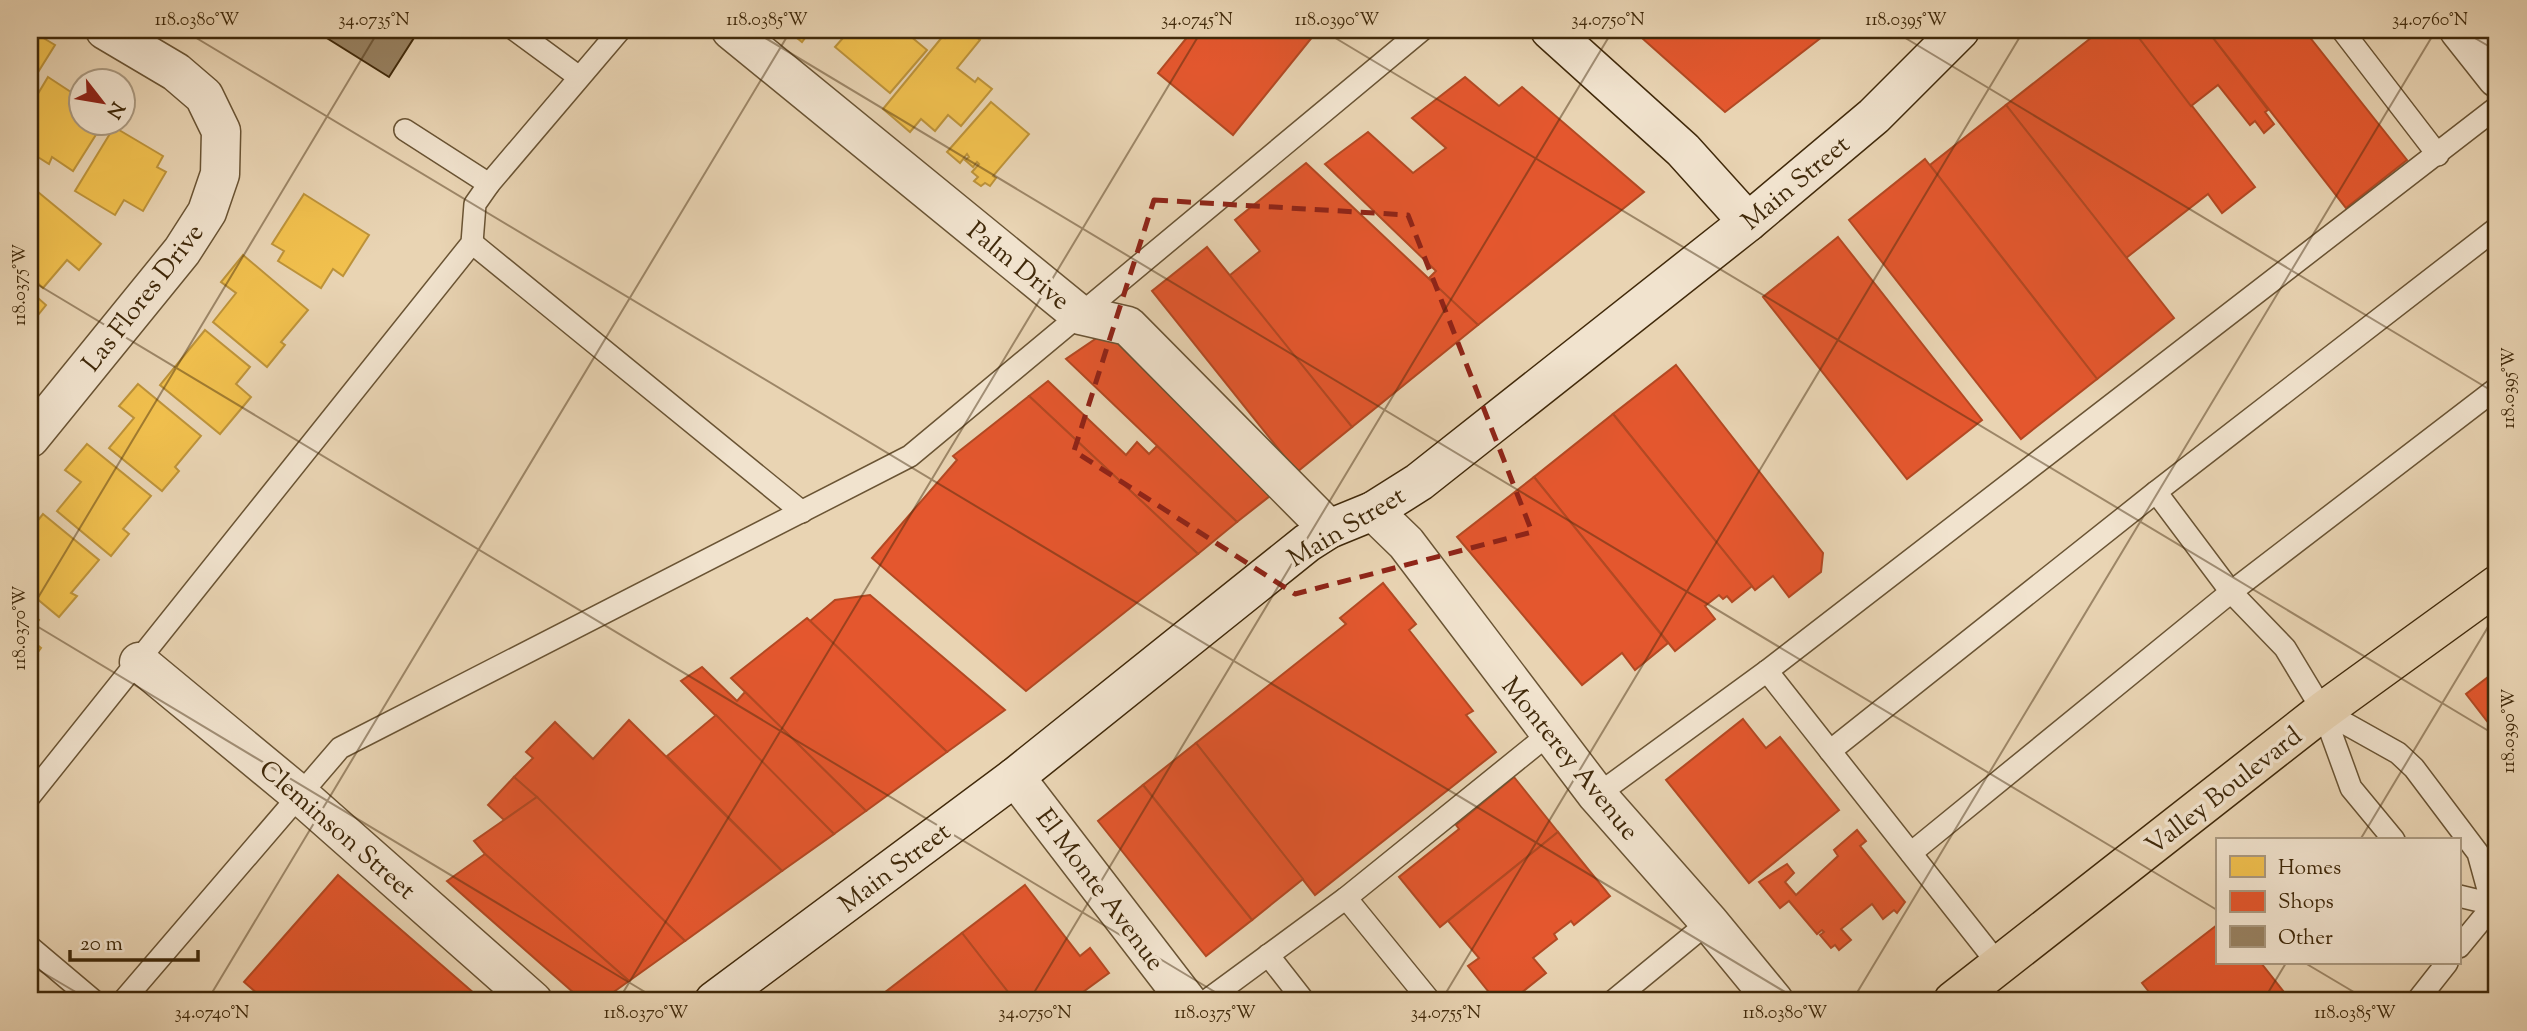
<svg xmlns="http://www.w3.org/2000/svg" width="2527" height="1031" viewBox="0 0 2527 1031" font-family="'Sorts Mill Goudy',serif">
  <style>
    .homes { fill: #f2c14e; stroke: #bd933a; stroke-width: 2 }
    .shops { fill: #e4572e; stroke: #b34923; stroke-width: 2 }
    .building { fill: #988262; stroke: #40290a; stroke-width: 2 }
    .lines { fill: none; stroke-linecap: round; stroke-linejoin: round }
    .lane-casing { stroke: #6a5434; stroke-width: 24 }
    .street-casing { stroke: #6a5434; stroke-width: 41 }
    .secondary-casing { stroke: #40290a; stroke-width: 41 }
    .primary-casing { stroke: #40290a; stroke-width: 41 }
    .lane { stroke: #f1e3ce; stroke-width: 21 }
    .street { stroke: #f1e3ce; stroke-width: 38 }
    .secondary { stroke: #f1e3ce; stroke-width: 38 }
    .primary { stroke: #e9d4b3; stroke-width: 38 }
    .marked { fill: none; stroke: #8f2418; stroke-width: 5; stroke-dasharray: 14 9; stroke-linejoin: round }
    .ticks { fill: none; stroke: #40290a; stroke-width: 2; stroke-opacity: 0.45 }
    .labels { text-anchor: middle; stroke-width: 7; stroke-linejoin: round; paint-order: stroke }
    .street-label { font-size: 26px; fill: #40290a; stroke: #f1e3ce }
    .neatline { fill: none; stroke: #40290a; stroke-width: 2.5 }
    .ticks-label { font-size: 18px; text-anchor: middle; fill: #40290a }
  </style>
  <rect width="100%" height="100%" fill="#e9d4b3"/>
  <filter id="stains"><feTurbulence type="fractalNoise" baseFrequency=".00286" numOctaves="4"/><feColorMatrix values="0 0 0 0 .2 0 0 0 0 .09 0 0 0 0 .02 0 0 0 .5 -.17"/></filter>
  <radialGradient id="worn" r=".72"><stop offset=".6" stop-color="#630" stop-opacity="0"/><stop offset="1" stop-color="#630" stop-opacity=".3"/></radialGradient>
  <g class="homes">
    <path d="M30 30 55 45 30 85Z"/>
    <path d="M787 30H811L802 42Z"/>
    <path d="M850 30H903L927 50 890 93 835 47Z"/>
    <path d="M952 30H968L980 40 957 68 975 82 978 78 992 89 961 126 948 115 935 131 921 119 910 132 883 109 943 36 945 38Z"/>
    <path d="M48 77 80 98V122H104L73 171 52 157 49 164 30 152V107Z"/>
    <path d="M991 102 1029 134 993 176 996 178 990 186 985 183 981 186 974 181 978 177 972 172 979 164 977 162 973 167 965 160 969 157 967 154 960 163 947 152Z"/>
    <path d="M114 127 163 156 157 167 166 172 143 211 124 200 115 215 75 191Z"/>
    <path d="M38 192 101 244 79 270 67 260 43 288 30 276V202Z"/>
    <path d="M304 194 369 235 343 276 333 269 321 288 278 261 284 251 272 244Z"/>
    <path d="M243 255 308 310 281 342 285 345 267 367 213 322 236 293 221 282Z"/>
    <path d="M30 291 46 305 30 325Z"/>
    <path d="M205 330 250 367 236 384 251 397 220 434 160 385Z"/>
    <path d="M138 384 201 436 175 467 179 471 162 491 109 448 134 418 119 406Z"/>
    <path d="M87 444 151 496 123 529 129 534 111 556 57 511 81 482 65 470Z"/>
    <path d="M43 514 99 560 71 593 77 596 59 617 30 593V530Z"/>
    <path d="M30 612 39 620 30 632Z"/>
    <path d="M30 639 41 648 30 663Z"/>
  </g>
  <g class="shops">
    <path d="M1193 30H1318L1233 135 1158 73Z"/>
    <path d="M1633 30H1831L1725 112Z"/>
    <path d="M2101 30H2133L2255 187 2222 213 2208 194 2126 258 2006 105Z"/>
    <path d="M2133 30H2207L2268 110 2265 112 2274 124 2264 133 2255 121 2250 125 2218 85 2191 106Z"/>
    <path d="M2207 30H2304L2407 160 2346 208Z"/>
    <path d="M1465 77 1499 106 1522 87 1644 192 1478 325 1428 279 1436 271 1325 164 1368 132 1413 173 1446 148 1412 118Z"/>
    <path d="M2006 105 2174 318 2097 379 1930 165Z"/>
    <path d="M1925 159 2097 379 2021 439 1849 220Z"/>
    <path d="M1306 163 1478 325 1352 427 1229 276 1260 251 1235 220Z"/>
    <path d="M1838 237 1982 420 1907 479 1763 297Z"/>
    <path d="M1207 247 1352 427 1297 472 1152 291Z"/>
    <path d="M1107 331 1275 492 1237 522 1066 359Z"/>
    <path d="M1676 365 1823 553 1821 572 1789 597 1773 576 1755 590 1613 414Z"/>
    <path d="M1048 381 1126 455 1137 442 1149 454 1157 446 1237 522 1198 554 1029 396Z"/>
    <path d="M1029 396 1198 554 1026 691 872 558 957 460 953 456Z"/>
    <path d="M1613 414 1752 586 1732 602 1727 596 1723 599 1719 595 1705 606 1715 619 1675 651 1534 477Z"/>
    <path d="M1534 477 1668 643 1635 670 1622 653 1582 685 1457 537Z"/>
    <path d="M1383 583 1416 624 1409 630 1473 711 1466 715 1496 752 1315 895 1196 743 1346 624 1340 618Z"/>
    <path d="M870 595 1005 710 947 752 810 621 835 600Z"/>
    <path d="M807 618 947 752 866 811 731 678Z"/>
    <path d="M702 667 737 701 745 692 866 811 834 834 681 681Z"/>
    <path d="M2497 670V734L2466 694Z"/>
    <path d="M716 715 834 834 782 871 667 756Z"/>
    <path d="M1743 719 1766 748 1780 737 1839 810 1749 883 1666 780Z"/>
    <path d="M629 720 782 871 685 941 514 777 533 758 526 752 555 722 593 759Z"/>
    <path d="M1196 743 1303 879 1252 920 1143 785Z"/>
    <path d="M514 777 537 797 504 820 488 805Z"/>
    <path d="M1514 777 1558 832 1440 927 1399 877 1459 829 1456 825Z"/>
    <path d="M1143 785 1252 920 1206 956 1098 821Z"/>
    <path d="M537 797 685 941 629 981 485 854 474 841Z"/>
    <path d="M1857 830 1866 841 1860 846 1905 902 1897 913 1894 910 1883 919 1872 904 1841 929 1851 940 1839 950 1835 945 1831 948 1820 935 1824 932 1822 930 1817 934 1789 901 1780 908 1759 882 1787 864 1794 873 1785 882 1796 895 1838 856 1834 850Z"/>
    <path d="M1558 832 1610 896 1574 925 1571 921 1554 934 1557 939 1533 958 1546 973 1511 1001H1496L1468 966 1479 958 1448 921Z"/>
    <path d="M485 854 629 981 601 1001H583L447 881Z"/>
    <path d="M338 875 483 1001H266L244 982Z"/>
    <path d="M1025 885 1080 956 1090 948 1109 973 1079 995 1084 1001H1015L962 933Z"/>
    <path d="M2217 925V963H2261L2291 1001H2137L2149 992 2142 983Z"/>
    <path d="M962 933 1015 1001H890L884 993Z"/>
    <path d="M884 993 890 1001H873Z"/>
  </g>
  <path class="building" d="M314 30H419L389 77Z"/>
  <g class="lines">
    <g class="lane-casing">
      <g id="lane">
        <path d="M515 30 579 77"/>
        <path d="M2342 30 2438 155"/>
        <path d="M405 130 489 184"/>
        <path d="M472 243 802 512"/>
        <path d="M1767 671 1999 965"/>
        <path d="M2323 711 2285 648 2231 592 2156 492 2497 228"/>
        <path d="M1830 751 2156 492"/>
        <path d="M1597 795 1767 671 2497 107"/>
        <path d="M30 796 472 243 475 204 489 184 620 30"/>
        <path d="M2394 840 2351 788 2323 711 2398 753 2414 768 2478 853 2492 904"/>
        <path d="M1911 853 2231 592 2497 388"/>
        <path d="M2459 896 2492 904"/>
        <path d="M1346 898 1430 1001"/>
        <path d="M30 947 94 1001"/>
        <path d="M2459 947 2497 901"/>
        <path d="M1268 955 1304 1001"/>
        <path d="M123 1001 340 748 910 456 1422 30"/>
        <path d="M1206 1001 1346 898 1549 734"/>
        <path d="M1613 1001 1709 922"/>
        <path d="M2417 1001 2447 963"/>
      </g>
    </g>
    <g class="street-casing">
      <g id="street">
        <path d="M731 30 1080 315 1128 326 1329 529"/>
        <path d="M2459 30 2497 78"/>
        <path d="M30 438 182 251 207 212 220 174 221 131 204 96 176 72 105 30"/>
        <path d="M1373 511 1406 543 1597 795 1709 922 1774 1001"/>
        <path d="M139 662 301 796 533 1001"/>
        <path d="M1015 777 1187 1001"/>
      </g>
    </g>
    <g class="secondary-casing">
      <g id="secondary">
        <path d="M1550 30 1683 150 1748 222"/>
        <path d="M714 1001 1015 777 1307 543 1329 529 1373 511 1419 482 1748 222 1874 116 1960 30"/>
      </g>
    </g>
    <g class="primary-casing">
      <path id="primary" d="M1953 1001 2323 711 2497 585"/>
    </g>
    <use href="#lane" class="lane"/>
    <use href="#street" class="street"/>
    <use href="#secondary" class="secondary"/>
    <use href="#primary" class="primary"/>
  </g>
  <path class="marked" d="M1154 200 1408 215 1532 532 1295 594 1074 451Z"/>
  <path class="ticks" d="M183 30 1800 1001M752 30 2217 910M1322 30 2497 736M1892 30 2497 394M2461 30 2497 51M30 280 1230 1001M30 611 379 30M30 622 660 1001M2360 840 2497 612M2305 963 2369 1001M30 965 91 1001M207 1001 791 30M618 1001 1202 30M1029 1001 1613 30M1441 1001 2024 30M1852 1001 2436 30M2263 1001 2286 963"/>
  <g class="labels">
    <g class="street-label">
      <text transform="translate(1795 182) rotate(-40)" y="9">Main Street</text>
      <text transform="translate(1019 265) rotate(39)" y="9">Palm Drive</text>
      <text transform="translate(142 297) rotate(-52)" y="9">Las Flores Drive</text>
      <text transform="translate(1346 526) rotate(-31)" y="9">Main Street</text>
      <text transform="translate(1571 758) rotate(51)" y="9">Monterey Avenue</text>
      <text transform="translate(2223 790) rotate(-38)" y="9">Valley Boulevard</text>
      <text transform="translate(338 829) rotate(41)" y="9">Cleminson Street</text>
      <text transform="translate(894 867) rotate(-37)" y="9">Main Street</text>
      <text transform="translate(1101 889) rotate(53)" y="9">El Monte Avenue</text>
    </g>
  </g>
  <rect width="2527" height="1031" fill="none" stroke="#e9d4b3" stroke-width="77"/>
  <rect x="2216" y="838" width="245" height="126" fill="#f1e3ce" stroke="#aa9980" stroke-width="2"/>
  <rect x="2230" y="856" width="35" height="21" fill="#f2c14e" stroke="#aa9980" stroke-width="2"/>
  <text x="2278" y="874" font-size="21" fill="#40290a">Homes</text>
  <rect x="2230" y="891" width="35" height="21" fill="#e4572e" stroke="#aa9980" stroke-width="2"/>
  <text x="2278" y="908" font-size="21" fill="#40290a">Shops</text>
  <rect x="2230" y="926" width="35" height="21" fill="#988262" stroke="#aa9980" stroke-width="2"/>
  <text x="2278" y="944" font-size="21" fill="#40290a">Other</text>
  <g transform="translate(102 102) rotate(121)"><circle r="33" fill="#f1e3ce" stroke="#aa9980" stroke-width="2"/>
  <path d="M0-5L12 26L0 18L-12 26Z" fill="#8f2418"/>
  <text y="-10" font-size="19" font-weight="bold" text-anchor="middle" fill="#40290a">N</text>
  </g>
  <path d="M70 950v10h128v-10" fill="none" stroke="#40290a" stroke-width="3.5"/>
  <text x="80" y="950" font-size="21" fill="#40290a" stroke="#f1e3ce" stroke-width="5" paint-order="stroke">20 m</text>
  <rect x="38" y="38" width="2450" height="954" class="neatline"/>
  <g class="ticks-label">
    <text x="197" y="25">118.0380°W</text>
    <text x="374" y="25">34.0735°N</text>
    <text x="767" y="25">118.0385°W</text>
    <text x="1197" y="25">34.0745°N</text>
    <text x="1337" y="25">118.0390°W</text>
    <text x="1608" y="25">34.0750°N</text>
    <text x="1906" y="25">118.0395°W</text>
    <text x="2430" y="25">34.0760°N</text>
    <text transform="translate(19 285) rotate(-90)" y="6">118.0375°W</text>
    <text transform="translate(2508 388) rotate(-90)" y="6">118.0395°W</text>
    <text transform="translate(19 628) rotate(-90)" y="6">118.0370°W</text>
    <text transform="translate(2508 731) rotate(-90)" y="6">118.0390°W</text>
    <text x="212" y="1018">34.0740°N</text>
    <text x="646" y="1018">118.0370°W</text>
    <text x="1035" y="1018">34.0750°N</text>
    <text x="1215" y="1018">118.0375°W</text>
    <text x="1446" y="1018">34.0755°N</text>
    <text x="1785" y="1018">118.0380°W</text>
    <text x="2355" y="1018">118.0385°W</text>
  </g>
  <rect width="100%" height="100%" filter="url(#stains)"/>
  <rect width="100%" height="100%" fill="url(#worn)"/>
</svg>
